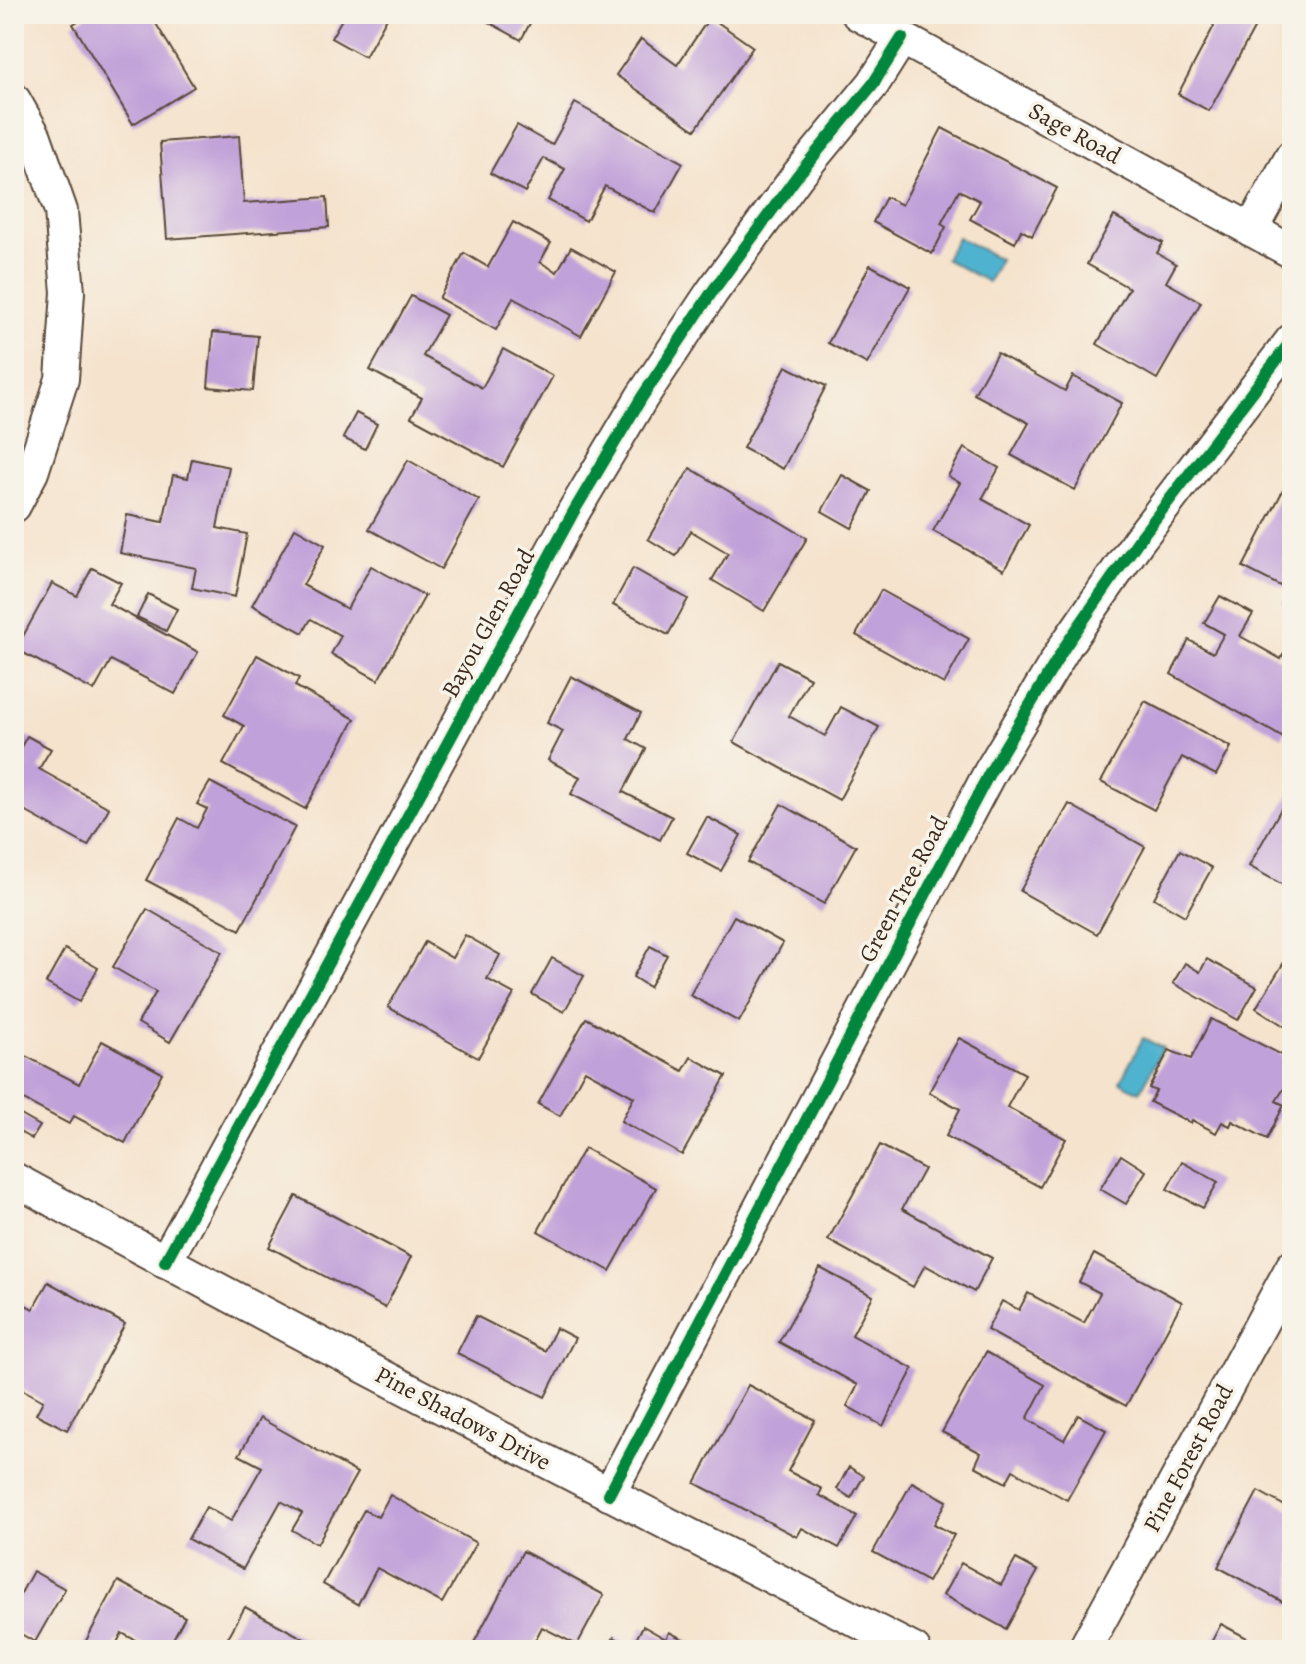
<svg xmlns="http://www.w3.org/2000/svg" width="1306" height="1664" viewBox="0 0 1306 1664" font-family="Alegreya,serif">
  <style>
    .water { fill: #50b3cf; stroke: #466e76; stroke-width: 2 }
    .building { fill: #c1a1d9 }
    .lines { fill: none; stroke-linecap: round; stroke-linejoin: round }
    .minor-casing { stroke: #574638; stroke-width: 36 }
    .minor { stroke: #fff; stroke-width: 32 }
    .cycleway-casing { stroke: #f7f3e8; stroke-width: 17 }
    .cycleway { stroke: #00873e; stroke-width: 12 }
    .labels { text-anchor: middle; stroke-width: 7; stroke-linejoin: round; paint-order: stroke }
    .street-label { font-size: 24px; fill: #3b2a1e; stroke: #f7f3e8 }
  </style>
  <rect width="100%" height="100%" fill="#f7f3e8"/>
  <filter id="ink" filterUnits="userSpaceOnUse"><feTurbulence type="fractalNoise" baseFrequency=".0125" numOctaves="2"/><feDisplacementMap in="SourceGraphic" scale="16" xChannelSelector="R" yChannelSelector="G"/><feConvolveMatrix kernelMatrix="1 2 1 2 8 2 1 2 1" color-interpolation-filters="sRGB"/></filter>
  <filter id="wash" filterUnits="userSpaceOnUse"><feTurbulence type="fractalNoise" baseFrequency=".006" numOctaves="4" result="noise"/><feDisplacementMap in="SourceGraphic" scale="32" xChannelSelector="R" yChannelSelector="G"/><feGaussianBlur stdDeviation="1.8" result="paint"/><feColorMatrix in="noise" values="0 0 0 0 0 0 0 0 0 0 0 0 0 0 0 0 0 1.4 0 .05"/><feComposite in="paint" operator="in"/></filter>
  <g filter="url(#wash)">
    <rect width="100%" height="100%" fill="#f5e3cd"/>
    <g class="water">
      <path d="M957 237 1000 259 988 282 945 259Z"/>
      <path d="M1143 1038 1163 1048 1140 1092 1120 1082Z"/>
    </g>
    <g id="blocks">
      <g class="building">
        <path d="M91 14H158L152 17 194 87 133 124 73 24Z"/>
        <path d="M345 14H389L365 57 331 38Z"/>
        <path d="M474 14H535L521 40Z"/>
        <path d="M1208 14H1262L1209 111 1178 94 1214 26Z"/>
        <path d="M710 17 753 47 695 130 616 75 641 39 677 65Z"/>
        <path d="M575 103 683 163 655 213 605 186 586 221 548 200 565 169 544 158 525 192 490 173 517 125 552 145Z"/>
        <path d="M942 128 1057 188 1032 236 1021 230 1015 243 970 219 980 201 959 190 941 224 946 227 932 254 873 222 886 197 902 205Z"/>
        <path d="M239 136 244 203 327 197 329 227 167 239 160 142Z"/>
        <path d="M1114 216 1163 243 1157 253 1176 264 1166 282 1201 302 1157 379 1097 344 1129 288 1087 264Z"/>
        <path d="M513 222 551 243 540 262 557 272 571 247 616 272 581 336 513 298 496 330 439 298 464 253 488 267Z"/>
        <path d="M870 265 910 287 867 364 828 343Z"/>
        <path d="M411 296 446 315 423 356 482 388 503 349 553 376 503 467 411 417 422 398 370 370Z"/>
        <path d="M213 332 258 336 253 391 208 387Z"/>
        <path d="M997 353 1065 391 1073 376 1122 403 1075 490 1011 455 1029 423 974 394Z"/>
        <path d="M786 366 826 386 783 469 743 448Z"/>
        <path d="M356 413 377 424 365 449 343 438Z"/>
        <path d="M964 448 999 468 982 499 1029 525 1004 570 933 531 960 483 948 476Z"/>
        <path d="M192 459 229 467 217 528 247 534 235 597 192 588 196 568 120 553 127 515 163 522 173 475 188 478Z"/>
        <path d="M408 460 479 500 441 569 369 529Z"/>
        <path d="M690 468 807 538 764 611 712 580 728 553 691 531 676 556 648 539Z"/>
        <path d="M1292 473V608L1282 603 1288 590 1243 567Z"/>
        <path d="M842 475 871 491 852 528 822 511Z"/>
        <path d="M295 528 325 545 303 585 347 609 371 566 425 596 378 680 331 654 341 636 311 619 303 633 252 605Z"/>
        <path d="M92 568 121 583 109 604 198 652 175 694 111 660 94 691 16 649 52 583 77 596Z"/>
        <path d="M633 568 688 599 668 635 613 605Z"/>
        <path d="M881 590 969 639 944 684 856 635Z"/>
        <path d="M148 594 177 609 166 631 137 617Z"/>
        <path d="M1220 596 1253 614 1240 636 1281 659 1288 645 1292 647V718L1282 737 1171 674 1189 640 1213 653 1224 634 1204 623Z"/>
        <path d="M257 655 299 678 295 686 355 719 305 809 223 764 244 726 224 715Z"/>
        <path d="M778 661 810 678 789 716 825 736 841 707 879 727 839 800 734 742Z"/>
        <path d="M571 676 641 713 628 739 646 749 623 792 672 817 660 840 571 794 580 777 548 760 563 731 547 723Z"/>
        <path d="M1145 701 1231 747 1216 775 1182 757 1154 810 1101 782Z"/>
        <path d="M27 736 51 749 39 769 109 808 88 846 14 805V759Z"/>
        <path d="M210 782 295 827 240 930 146 880 179 818 197 828 207 809 197 804Z"/>
        <path d="M1292 789V890L1249 866Z"/>
        <path d="M781 804 856 846 824 904 748 862Z"/>
        <path d="M1069 804 1145 847 1097 934 1020 891Z"/>
        <path d="M707 817 741 835 721 871 687 853Z"/>
        <path d="M1180 850 1212 868 1185 916 1154 898Z"/>
        <path d="M147 909 222 952 170 1042 138 1023 156 992 113 967Z"/>
        <path d="M734 916 783 943 739 1022 690 995Z"/>
        <path d="M465 935 500 955 487 979 514 994 478 1058 388 1007 425 942 452 958Z"/>
        <path d="M650 946 667 955 649 987 633 977Z"/>
        <path d="M65 949 98 968 79 1002 46 983Z"/>
        <path d="M1292 949V1031L1256 1008Z"/>
        <path d="M552 958 584 976 564 1012 532 994Z"/>
        <path d="M1207 959 1257 987 1238 1020 1173 983 1185 963 1200 972Z"/>
        <path d="M586 1018 683 1071 691 1057 726 1076 682 1155 621 1121 634 1097 585 1070 560 1116 538 1104Z"/>
        <path d="M1211 1019 1292 1060V1076L1276 1101 1284 1105 1267 1139 1232 1121 1230 1126 1222 1122 1216 1133 1192 1120 1191 1123 1150 1102 1156 1091 1149 1088 1169 1050 1191 1059Z"/>
        <path d="M959 1038 1025 1074 1007 1107 1066 1139 1040 1187 946 1136 960 1109 929 1092Z"/>
        <path d="M102 1041 162 1073 125 1143 74 1116 69 1124 14 1095V1065L20 1053 79 1084Z"/>
        <path d="M14 1111 40 1126 32 1139 14 1129Z"/>
        <path d="M880 1145 924 1169 902 1209 992 1258 974 1292 925 1265 913 1287 828 1240Z"/>
        <path d="M584 1148 656 1188 610 1271 538 1231Z"/>
        <path d="M1121 1155 1146 1171 1126 1204 1100 1189Z"/>
        <path d="M1182 1162 1218 1182 1203 1208 1167 1189Z"/>
        <path d="M296 1196 411 1257 385 1308 269 1247Z"/>
        <path d="M1094 1254 1182 1302 1126 1406 987 1330 1002 1301 1019 1310 1028 1293 1084 1323 1100 1293 1079 1282Z"/>
        <path d="M820 1268 873 1296 852 1335 913 1369 883 1426 847 1406 858 1385 779 1342Z"/>
        <path d="M48 1282 125 1324 67 1430 36 1414 43 1401 14 1385V1299L33 1309Z"/>
        <path d="M476 1316 545 1351 556 1328 575 1338 545 1397 457 1353Z"/>
        <path d="M986 1352 1045 1385 1027 1419 1064 1440 1078 1415 1106 1430 1067 1500 1013 1470 1006 1483 975 1466 981 1453 942 1432Z"/>
        <path d="M748 1385 815 1420 788 1471 822 1489 819 1495 857 1516 839 1548 802 1528 797 1537 695 1483Z"/>
        <path d="M260 1418 357 1473 317 1544 292 1530 302 1513 281 1501 243 1569 188 1539 206 1507 231 1521 262 1467 239 1455Z"/>
        <path d="M849 1467 864 1476 851 1498 837 1489Z"/>
        <path d="M912 1482 947 1501 934 1524 954 1535 928 1582 873 1552Z"/>
        <path d="M1258 1491 1292 1510V1607L1218 1567Z"/>
        <path d="M390 1495 476 1543 442 1603 377 1568 358 1604 323 1584 364 1510 378 1517Z"/>
        <path d="M523 1551 604 1595 577 1645 542 1627 530 1650H470Z"/>
        <path d="M1016 1559 1038 1571 1006 1629 943 1595 961 1563 1001 1585Z"/>
        <path d="M33 1571 65 1589 35 1642 14 1630V1606Z"/>
        <path d="M118 1581 185 1617 167 1650H154L122 1633 113 1650H81Z"/>
        <path d="M245 1607 308 1641 303 1650H221Z"/>
        <path d="M1221 1624 1264 1647 1262 1650H1207Z"/>
        <path d="M643 1626 666 1639 669 1632 694 1645 691 1650H607L614 1637 632 1647Z"/>
      </g>
    </g>
  </g>
  <g filter="url(#ink)">
    <use href="#blocks" fill-opacity="0" stroke="#574638" stroke-width="2"/>
    <g class="lines">
      <g class="minor-casing">
        <g id="minor">
          <path d="M858 14 1292 252"/>
          <path d="M14 100 35 137 61 211 68 292 62 379 32 472 14 506"/>
          <path d="M1251 230 1292 156"/>
          <path d="M14 1179C311 1342 613 1496 914 1650"/>
          <path d="M165 1262 574 511 642 397 712 292 798 175 873 84 902 38"/>
          <path d="M609 1494 990 772 1066 645 1138 541 1292 340"/>
          <path d="M1084 1650 1292 1267"/>
        </g>
      </g>
      <use href="#minor" class="minor"/>
      <g class="cycleway-casing">
        <g id="cycleway">
          <path d="M165 1262 574 511 642 397 712 292 798 175 873 84 902 38"/>
          <path d="M609 1494 990 772 1066 645 1138 541 1292 340"/>
        </g>
      </g>
      <use href="#cycleway" class="cycleway"/>
    </g>
  </g>
  <g class="labels">
    <g class="street-label">
      <text transform="translate(1075 133) rotate(29)" y="8">Sage Road</text>
      <text transform="translate(488 623) rotate(-61)" y="8">Bayou Glen Road</text>
      <text transform="translate(903 889) rotate(-62)" y="8">Green Tree Road</text>
      <text transform="translate(463 1418) rotate(28)" y="8">Pine Shadows Drive</text>
      <text transform="translate(1188 1458) rotate(-62)" y="8">Pine Forest Road</text>
    </g>
  </g>
  <rect width="1306" height="1664" fill="none" stroke="#f7f3e8" stroke-width="48"/>
</svg>
